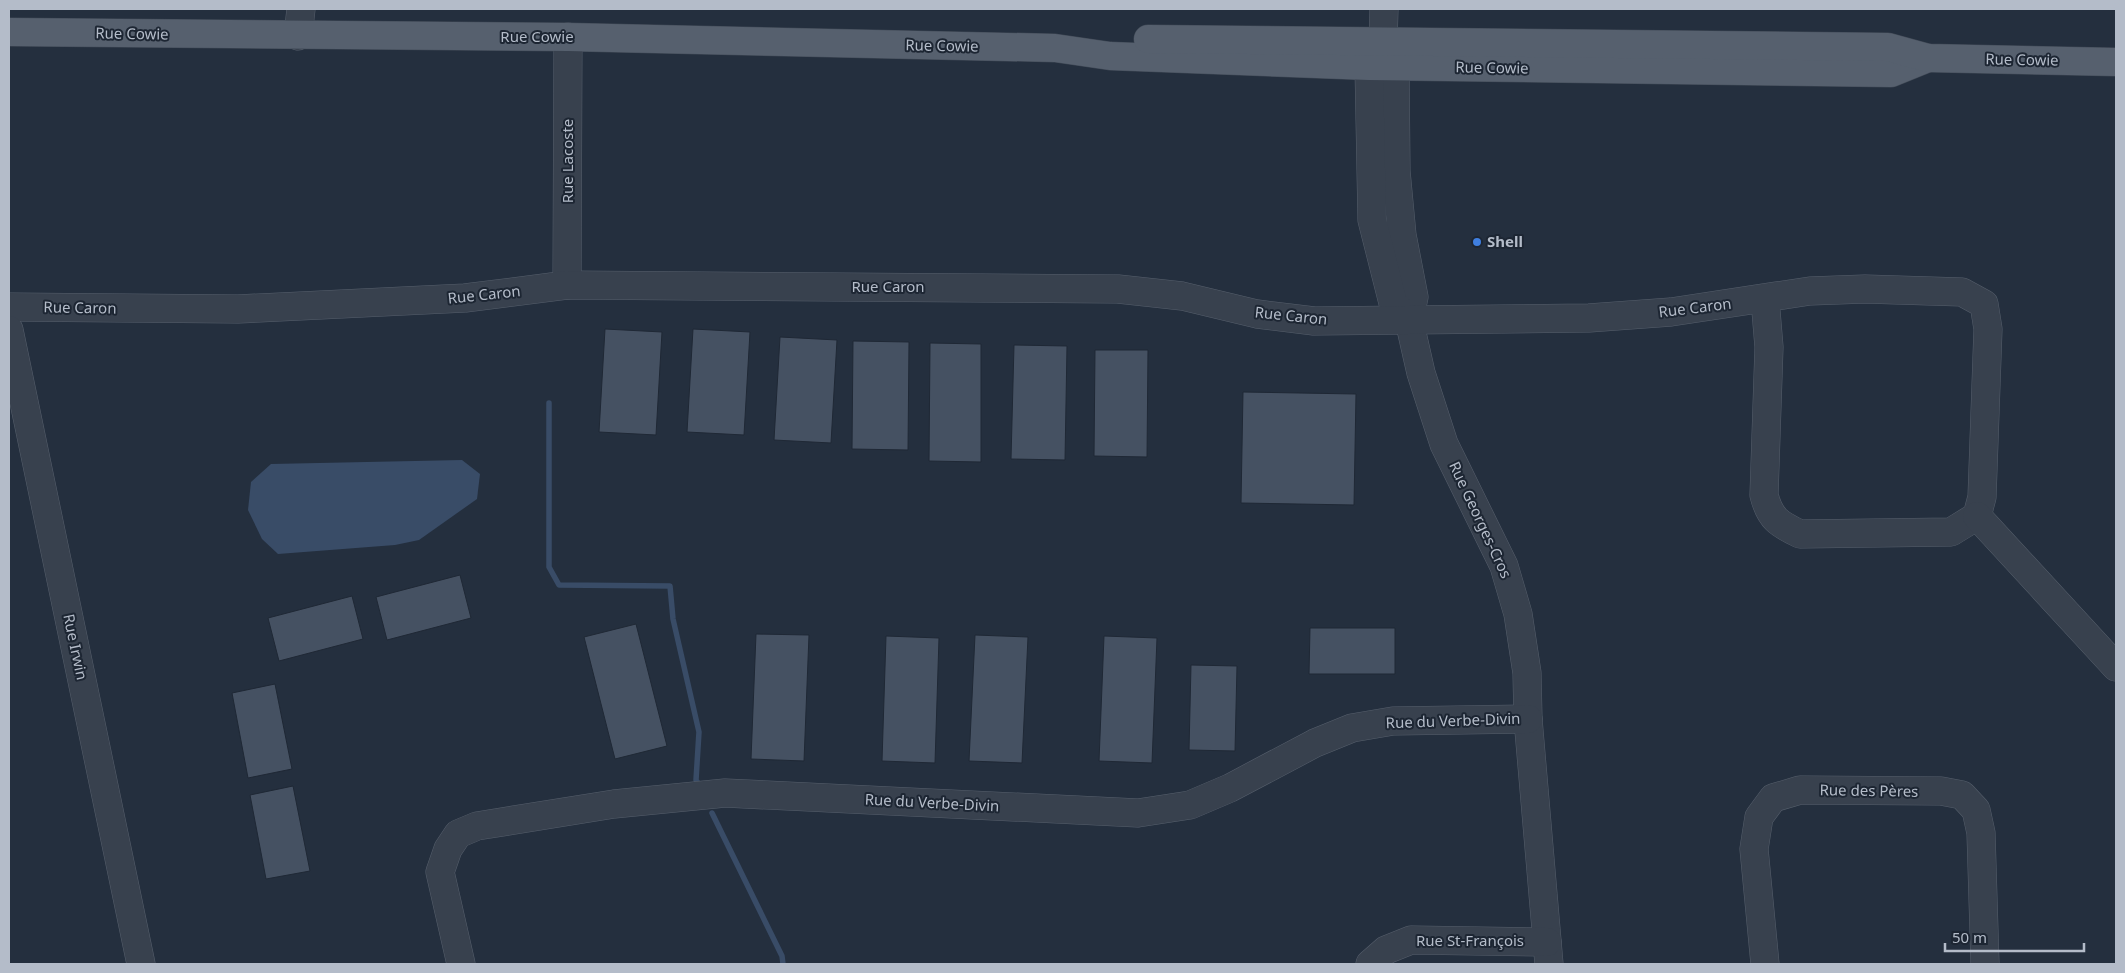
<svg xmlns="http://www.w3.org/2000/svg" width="2125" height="973" viewBox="0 0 2125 973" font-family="'Noto Sans',sans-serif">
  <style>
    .water { fill: #394c67 }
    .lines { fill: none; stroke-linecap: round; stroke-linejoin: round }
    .stream { stroke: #394c67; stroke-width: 5.5 }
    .building { fill: #455162; stroke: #1f2835 }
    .minor-casing { stroke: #565f6c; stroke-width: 29 }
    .major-casing { stroke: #414a57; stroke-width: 29 }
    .minor { stroke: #38414e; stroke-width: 28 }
    .major { stroke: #56606e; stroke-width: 28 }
    .shop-dot { fill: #3f7fe0; stroke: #1d2633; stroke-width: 2 }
    .labels { text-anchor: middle; stroke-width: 4; stroke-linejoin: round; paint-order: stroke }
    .street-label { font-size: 15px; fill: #b4bcc9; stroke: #1d2633 }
    .poi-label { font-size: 15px; font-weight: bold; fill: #b4bcc9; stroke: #1d2633; text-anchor: start }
  </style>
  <rect width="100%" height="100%" fill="#242f3e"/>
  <path class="water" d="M462 460 480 474 477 499 419 540 395 545 278 554 262 539 248 510 251 482 271 464Z"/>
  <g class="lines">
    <g class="stream">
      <path d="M549 403V567L559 585 670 586 673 619 699 732 696 780 698 783"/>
      <path d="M712 813 782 956 783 964"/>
    </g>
  </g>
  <g class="building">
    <path d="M605 329 662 332 656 435 599 432Z"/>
    <path d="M693 329 750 332 744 435 687 432Z"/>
    <path d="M780 337 837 340 831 443 774 440Z"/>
    <path d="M853 341 909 342 908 450 852 449Z"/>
    <path d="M930 343 981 344V462L929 461Z"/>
    <path d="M1014 345 1067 346 1065 460 1011 459Z"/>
    <path d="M1095 350H1148L1147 457 1094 456Z"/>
    <path d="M1243 392 1356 394 1354 505 1241 503Z"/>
    <path d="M460 575 471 618 387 640 376 597Z"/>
    <path d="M352 596 363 639 279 661 268 618Z"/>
    <path d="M636 624 667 746 615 759 584 637Z"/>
    <path d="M1310 628H1395V674H1309Z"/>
    <path d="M756 634 809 635 804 761 751 759Z"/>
    <path d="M975 635 1028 637 1022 763 969 761Z"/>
    <path d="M886 636 939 638 935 763 882 761Z"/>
    <path d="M1104 636 1157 638 1152 763 1099 761Z"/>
    <path d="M1191 665 1237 666 1235 751 1189 750Z"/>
    <path d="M275 684 292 769 248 778 232 693Z"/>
    <path d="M293 786 310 871 266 879 250 795Z"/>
  </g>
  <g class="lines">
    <g class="minor-casing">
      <g id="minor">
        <path d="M1384 9 1383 42 1395 66 1396 171 1402 235 1414 297 1409 320 1421 373 1444 444 1504 566 1518 614 1527 673 1528 719 1549 964"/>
        <path d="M298 36 301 9"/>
        <path d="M1381 46 1369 66 1372 220 1393 303 1409 320"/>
        <path d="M567 285 568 37"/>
        <path d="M9 307 238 309 465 298 567 285 1118 289 1182 296 1257 314 1314 321 1589 318 1671 312 1810 291 1865 289 1962 292 1984 304 1988 329 1982 497 1977 516 1951 532 1800 534C1779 524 1770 519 1764 495L1769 347 1765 299"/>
        <path d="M9 330 141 964"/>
        <path d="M1977 516 2116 667"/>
        <path d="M461 964 440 872 448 849 458 834 477 826 614 804 725 793 1138 813 1190 805 1230 788 1315 743 1352 728 1393 721 1528 719"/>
        <path d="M1370 964 1386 950 1411 940 1547 942"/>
        <path d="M1765 964 1754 849 1759 817 1773 798 1800 790 1941 791 1962 795 1976 810 1981 833 1985 964"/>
      </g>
    </g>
    <g class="major-casing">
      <g id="major">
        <path d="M9 32 568 37 1055 48 1110 56 1369 66 1891 73 1928 58"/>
        <path d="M1148 39 1888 47 1928 58 2116 62"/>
      </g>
    </g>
    <use href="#minor" class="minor"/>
    <use href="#major" class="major"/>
  </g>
  <circle class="shop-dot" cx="1477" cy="242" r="5"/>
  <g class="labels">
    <g class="street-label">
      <text transform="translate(132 34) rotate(1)" y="5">Rue Cowie</text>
      <text x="537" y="42">Rue Cowie</text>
      <text transform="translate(942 46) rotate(1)" y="5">Rue Cowie</text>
      <text transform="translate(2022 60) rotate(1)" y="5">Rue Cowie</text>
      <text transform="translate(1492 68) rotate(1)" y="5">Rue Cowie</text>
      <text transform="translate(568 161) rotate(-90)" y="5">Rue Lacoste</text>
      <text x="888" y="292">Rue Caron</text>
      <text transform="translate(484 295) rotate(-6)" y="5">Rue Caron</text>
      <text transform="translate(80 308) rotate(1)" y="5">Rue Caron</text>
      <text transform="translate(1695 308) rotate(-7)" y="5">Rue Caron</text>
      <text transform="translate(1291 316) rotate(6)" y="5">Rue Caron</text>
      <text transform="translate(1480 520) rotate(65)" y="5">Rue Georges-Cros</text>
      <text transform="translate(75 647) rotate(78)" y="5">Rue Irwin</text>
      <text transform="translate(1453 721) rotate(-2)" y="5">Rue du Verbe-Divin</text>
      <text transform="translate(1869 791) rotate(1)" y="5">Rue des Pères</text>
      <text transform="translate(932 803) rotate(3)" y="5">Rue du Verbe-Divin</text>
      <text x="1470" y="946">Rue St-François</text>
    </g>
    <g class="poi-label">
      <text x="1487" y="247">Shell</text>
    </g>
  </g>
  <rect width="2125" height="973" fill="none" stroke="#b4bcc9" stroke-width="20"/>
  <path d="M1945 943v8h139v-8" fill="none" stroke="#b4bcc9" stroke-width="2.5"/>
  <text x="1952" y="943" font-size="15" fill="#b4bcc9" stroke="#1d2633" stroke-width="4" paint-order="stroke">50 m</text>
</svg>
